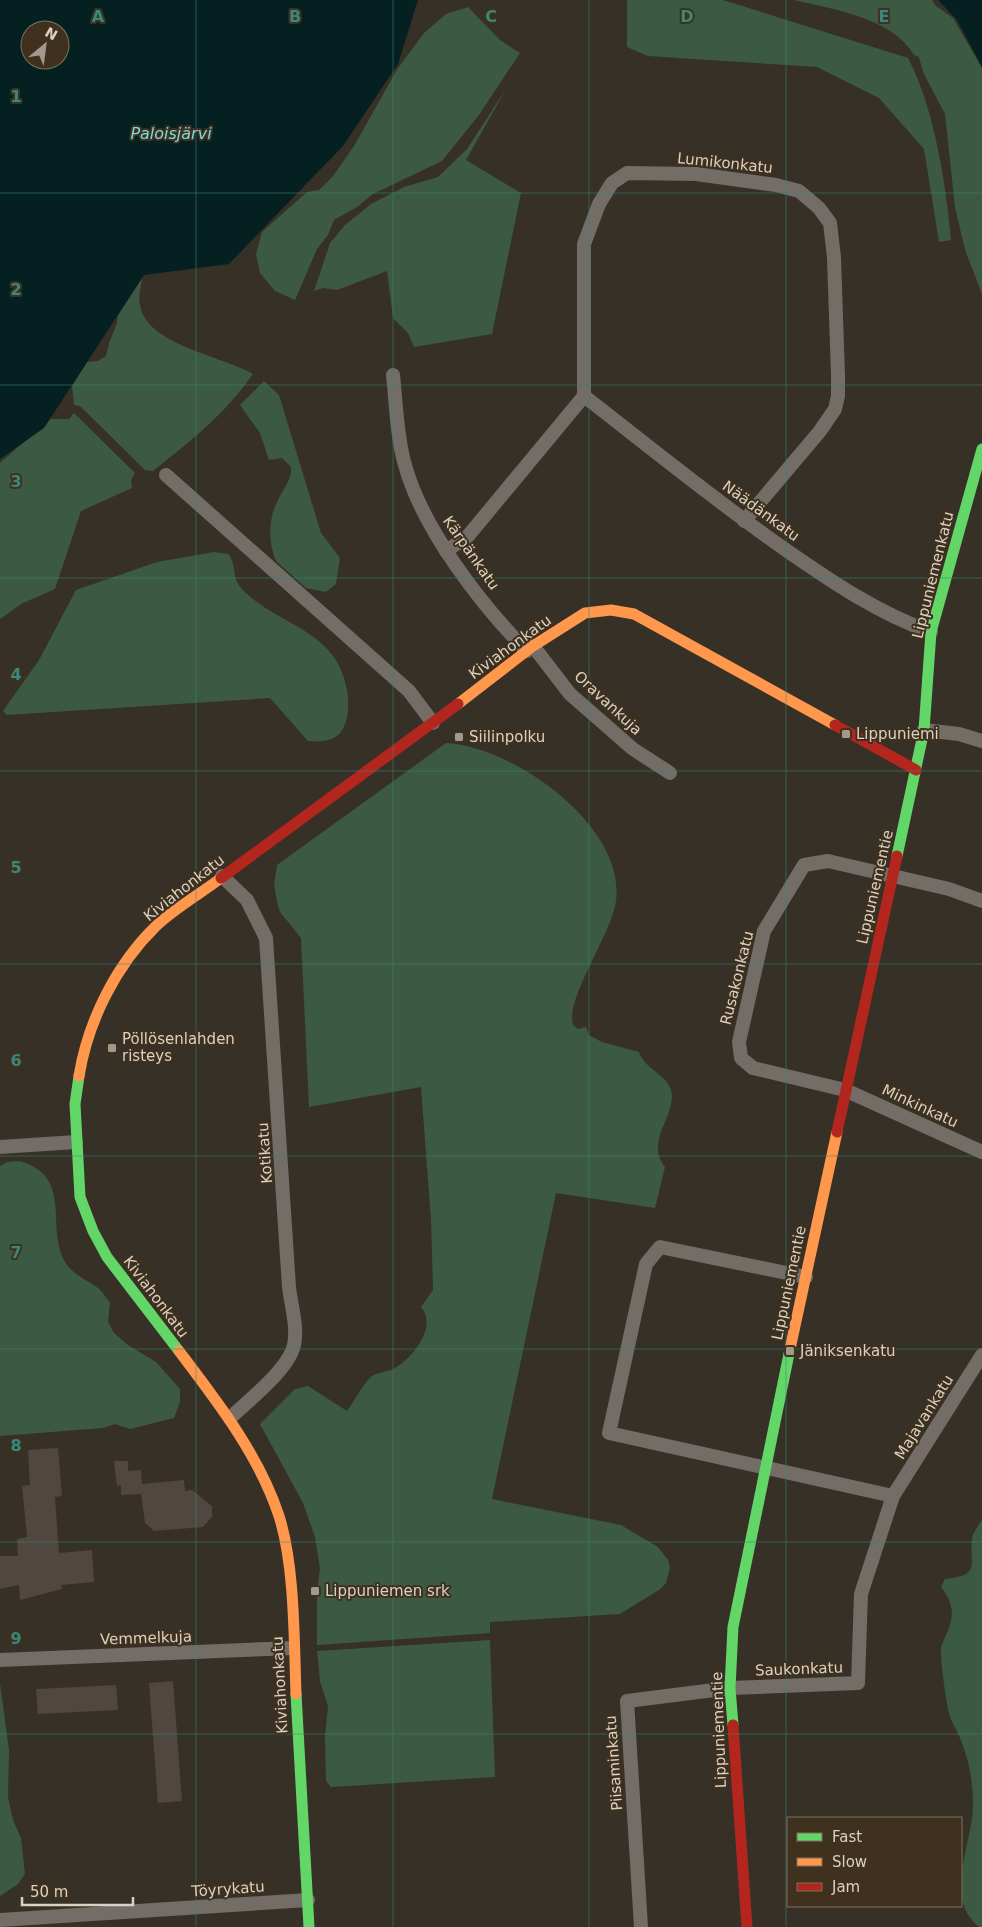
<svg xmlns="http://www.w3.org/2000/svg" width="982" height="1927" viewBox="0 0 982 1927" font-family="'DejaVu Sans',sans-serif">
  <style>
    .green { fill: #3c5943 }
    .water { fill: #052021; fill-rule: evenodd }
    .building { fill: #514640 }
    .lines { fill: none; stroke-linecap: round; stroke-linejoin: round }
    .street { stroke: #736c67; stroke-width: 14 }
    .fast { stroke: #63d668; stroke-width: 11 }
    .slow { stroke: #ff974d; stroke-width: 11 }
    .jam { stroke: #b3261e; stroke-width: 11 }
    .grid { fill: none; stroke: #38887f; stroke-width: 1; stroke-opacity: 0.55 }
    .poi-dot { fill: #a1998d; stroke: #3f311e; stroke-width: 2 }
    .labels { text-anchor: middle; stroke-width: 4; stroke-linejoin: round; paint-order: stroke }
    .street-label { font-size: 15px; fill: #dad1c5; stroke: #3f311e }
    .poi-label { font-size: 15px; fill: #dad1c5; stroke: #3f311e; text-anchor: start }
    .water-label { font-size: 16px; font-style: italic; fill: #7ad9e2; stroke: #3f311e }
    .grid-label { font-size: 16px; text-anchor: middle; font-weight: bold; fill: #38887f; stroke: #3f311e; stroke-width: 4; stroke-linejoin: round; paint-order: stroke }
  </style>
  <rect width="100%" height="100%" fill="#373026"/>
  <g class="green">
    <path d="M627 0H723L908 58C934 107 946 184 951 240L939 242 924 149 879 98 817 67 648 56 627 47Z"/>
    <path d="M794 0H932L936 6 953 18 982 68V294L965 250 955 207 945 114 923 72 919 57 914 55C893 18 832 9 794 0Z"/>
    <path d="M468 7 500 40 520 53 479 115 442 161 373 194 357 207 334 220 328 235 317 249 295 300 275 291 260 273 256 254 262 232 307 192 319 190 333 176 354 146 398 68 424 33 446 14Z"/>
    <path d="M506 89 466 160 521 193 492 334 414 347 408 333 393 318 387 271 337 290 323 288 314 291 330 243 345 225 371 204 404 187 438 177 467 149Z"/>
    <path d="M142 278C141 287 138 296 140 305 146 345 223 356 253 374 224 415 192 440 153 471L145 470 80 406 74 405 72 386 87 362 98 361 106 356 109 343 117 323 118 315Z"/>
    <path d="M264 381 279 395 321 533 340 558 336 584 326 592 306 588 276 561C268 542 268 519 278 500 283 489 292 480 291 467L282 458 269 460 260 433 240 405Z"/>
    <path d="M74 413 135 473 131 480 132 488 81 511 55 589 21 604 0 619V463L50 419H69Z"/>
    <path d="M214 552 228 554 230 556C238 572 230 578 246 593 282 627 337 631 347 690 349 701 349 716 344 727 337 742 322 742 308 741L270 698 7 715 3 711 39 660 76 590 157 562Z"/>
    <path d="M446 743C513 746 626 826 616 901 611 936 565 998 573 1025L578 1029 586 1027 589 1035 602 1042 639 1052C645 1071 672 1075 672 1097 671 1122 646 1142 665 1167L655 1208 556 1193 492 1499 621 1525 658 1547 668 1560 670 1568 666 1583 659 1590 620 1614 490 1622V1633L317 1645V1591L320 1569 315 1537 303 1503 260 1424 295 1389 308 1386 347 1411C353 1403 365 1381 372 1376 379 1372 388 1372 395 1368 413 1358 438 1326 421 1307L433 1290 431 1220 421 1087 309 1107 301 938 280 912 278 906 274 885 277 865Z"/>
    <path d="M19 1161C74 1176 45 1226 65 1262 73 1275 86 1279 98 1288 103 1292 106 1298 110 1303L108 1322 114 1333 128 1345 156 1362 180 1389V1402L174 1418 130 1429 115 1424 103 1428 0 1436V1166L7 1162Z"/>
    <path d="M982 1520V1927H979C942 1897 973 1844 973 1805 973 1782 969 1759 960 1738 957 1731 953 1724 950 1717 946 1703 941 1665 941 1649 941 1645 944 1640 946 1635 955 1616 954 1604 941 1587L945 1579C982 1575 969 1565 972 1538 973 1532 979 1525 982 1520Z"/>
    <path d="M490 1640 495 1777 331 1787 326 1781 325 1736 328 1706 320 1681 317 1651Z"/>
    <path d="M0 1683 9 1750 8 1797 13 1820 21 1838 25 1874 18 1884 0 1896Z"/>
  </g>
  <g class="water">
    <path d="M0 0H418L398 64 343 146 229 264 144 275 44 428 0 459ZM30 30H60V60H30Z"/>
    <path d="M938 0H982V67L957 20Z"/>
  </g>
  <g class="building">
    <path d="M58 1448 62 1496 55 1497 59 1553 92 1550 94 1582 61 1585 62 1589 20 1600 19 1585 0 1589V1556H18L17 1539 27 1537 22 1486 30 1485 28 1450Z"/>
    <path d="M114 1461H128V1471L141 1470 142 1484 184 1480 185 1491 192 1490 212 1506V1517L203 1527 154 1531 145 1523 141 1494 121 1495V1485L117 1486Z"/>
    <path d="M173 1681 182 1801 158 1803 149 1683Z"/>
    <path d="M116 1685 118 1710 38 1714 36 1689Z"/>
  </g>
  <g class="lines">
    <g class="street">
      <path d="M393 375C396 402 397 439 405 465 422 528 481 605 527 651"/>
      <path d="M584 396C651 448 717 502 786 550 832 582 878 613 931 632"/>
      <path d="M166 475 409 691 433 723"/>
      <path d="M446 551 468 536 584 396V244L599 204 612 183 627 173 696 174 776 185 799 191 819 208 830 223 834 257 838 376V396L835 409 820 431 744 521"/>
      <path d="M533 646 570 694 633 749 670 773"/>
      <path d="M924 730 959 734 982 741"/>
      <path d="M222 876 247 900 266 938 289 1287C291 1305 298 1328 294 1345 289 1369 248 1401 230 1418"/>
      <path d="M982 901 949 889 828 861 804 865 764 931 739 1042 741 1058 753 1068 845 1090 982 1152"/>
      <path d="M0 1147 76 1142"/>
      <path d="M806 1277 660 1247 646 1264 609 1433 893 1496"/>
      <path d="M0 1660 293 1648"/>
      <path d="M0 1920 308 1900"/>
      <path d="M641 1927 627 1701 730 1688 858 1683 861 1594 893 1496 982 1355"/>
    </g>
    <g class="fast">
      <path d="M897 856 924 730 931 632 982 449"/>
      <path d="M79 1076 75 1104 80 1197 93 1231 107 1257 179 1351"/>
      <path d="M296 1694 309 1927"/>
      <path d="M733 1725 730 1688 733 1627 790 1349"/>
    </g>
    <g class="slow">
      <path d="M458 704 533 646 585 613 611 610 634 614 835 725"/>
      <path d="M79 1076C88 1021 116 965 156 926 175 908 200 894 221 878"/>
      <path d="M790 1349 837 1132"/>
      <path d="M179 1351C217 1401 259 1455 279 1516 295 1566 294 1641 296 1694"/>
    </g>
    <g class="jam">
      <path d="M835 725 916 770"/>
      <path d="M221 878 458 704"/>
      <path d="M837 1132 897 856"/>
      <path d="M733 1725 747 1927"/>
    </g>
  </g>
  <path class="grid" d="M196 0V1927M393 0V1927M589 0V1927M786 0V1927M0 193H982M0 385H982M0 578H982M0 771H982M0 964H982M0 1156H982M0 1349H982M0 1542H982M0 1734H982"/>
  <g class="poi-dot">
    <rect x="841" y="729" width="10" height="10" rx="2.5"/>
    <rect x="454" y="732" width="10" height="10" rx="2.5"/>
    <rect x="107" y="1043" width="10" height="10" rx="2.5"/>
    <rect x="785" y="1346" width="10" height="10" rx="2.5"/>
    <rect x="310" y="1586" width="10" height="10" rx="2.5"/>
  </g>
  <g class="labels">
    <g class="street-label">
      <text transform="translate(725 163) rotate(6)" y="5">Lumikonkatu</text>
      <text transform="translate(761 511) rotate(36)" y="5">Näädänkatu</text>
      <text transform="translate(471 553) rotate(55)" y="5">Kärpänkatu</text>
      <text transform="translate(933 575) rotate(-76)" y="5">Lippuniemenkatu</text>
      <text transform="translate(510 647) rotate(-36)" y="5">Kiviahonkatu</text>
      <text transform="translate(608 703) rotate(43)" y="5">Oravankuja</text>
      <text transform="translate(875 887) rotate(-77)" y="5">Lippuniementie</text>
      <text transform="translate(184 888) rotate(-38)" y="5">Kiviahonkatu</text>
      <text transform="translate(737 978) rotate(-76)" y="5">Rusakonkatu</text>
      <text transform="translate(920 1106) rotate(25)" y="5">Minkinkatu</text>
      <text transform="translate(265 1153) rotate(-94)" y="5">Kotikatu</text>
      <text transform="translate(789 1283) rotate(-78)" y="5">Lippuniementie</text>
      <text transform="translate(156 1297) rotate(53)" y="5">Kiviahonkatu</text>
      <text transform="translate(924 1417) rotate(-58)" y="5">Majavankatu</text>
      <text transform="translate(146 1638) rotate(-2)" y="5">Vemmelkuja</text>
      <text transform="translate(799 1669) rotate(-2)" y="5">Saukonkatu</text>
      <text transform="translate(280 1685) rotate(-93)" y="5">Kiviahonkatu</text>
      <text transform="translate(719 1730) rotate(-92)" y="5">Lippuniementie</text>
      <text transform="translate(614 1763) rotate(-94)" y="5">Piisaminkatu</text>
      <text transform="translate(228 1889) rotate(-4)" y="5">Töyrykatu</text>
    </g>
    <g class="poi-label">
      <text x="856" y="739">Lippuniemi</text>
      <text x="469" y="742">Siilinpolku</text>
      <text x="122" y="1044">Pöllösenlahden<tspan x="122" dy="17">risteys</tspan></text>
      <text x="800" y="1356">Jäniksenkatu</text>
      <text x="325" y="1596">Lippuniemen srk</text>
    </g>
    <g class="water-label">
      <text x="171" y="139">Paloisjärvi</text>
    </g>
  </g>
  <g class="grid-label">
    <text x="98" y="22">A</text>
    <text x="295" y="22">B</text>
    <text x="491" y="22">C</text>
    <text x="687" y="22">D</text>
    <text x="884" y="22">E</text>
    <text x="16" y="102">1</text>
    <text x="16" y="295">2</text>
    <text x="16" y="487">3</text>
    <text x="16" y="680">4</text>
    <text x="16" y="873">5</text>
    <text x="16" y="1066">6</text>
    <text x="16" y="1258">7</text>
    <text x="16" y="1451">8</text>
    <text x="16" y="1644">9</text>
  </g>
  <rect x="787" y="1817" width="175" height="90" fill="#3f311e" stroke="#7d7161"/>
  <rect x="797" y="1833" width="25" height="8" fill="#63d668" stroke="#7d7161"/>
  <text x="832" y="1842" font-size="15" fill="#dad1c5">Fast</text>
  <rect x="797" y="1858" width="25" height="8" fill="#ff974d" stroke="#7d7161"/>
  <text x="832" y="1867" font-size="15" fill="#dad1c5">Slow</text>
  <rect x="797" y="1883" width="25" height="8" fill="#b3261e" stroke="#7d7161"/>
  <text x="832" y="1892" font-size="15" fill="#dad1c5">Jam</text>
  <g transform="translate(45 45) rotate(29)"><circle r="24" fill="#3f311e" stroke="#7d7161"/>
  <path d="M0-4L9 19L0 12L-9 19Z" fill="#a1998d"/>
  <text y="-8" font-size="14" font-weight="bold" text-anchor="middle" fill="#dad1c5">N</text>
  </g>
  <path d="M22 1897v8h111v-8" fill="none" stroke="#dad1c5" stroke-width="2.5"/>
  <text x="30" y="1897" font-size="15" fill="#dad1c5" stroke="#3f311e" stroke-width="4" paint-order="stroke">50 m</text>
</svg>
